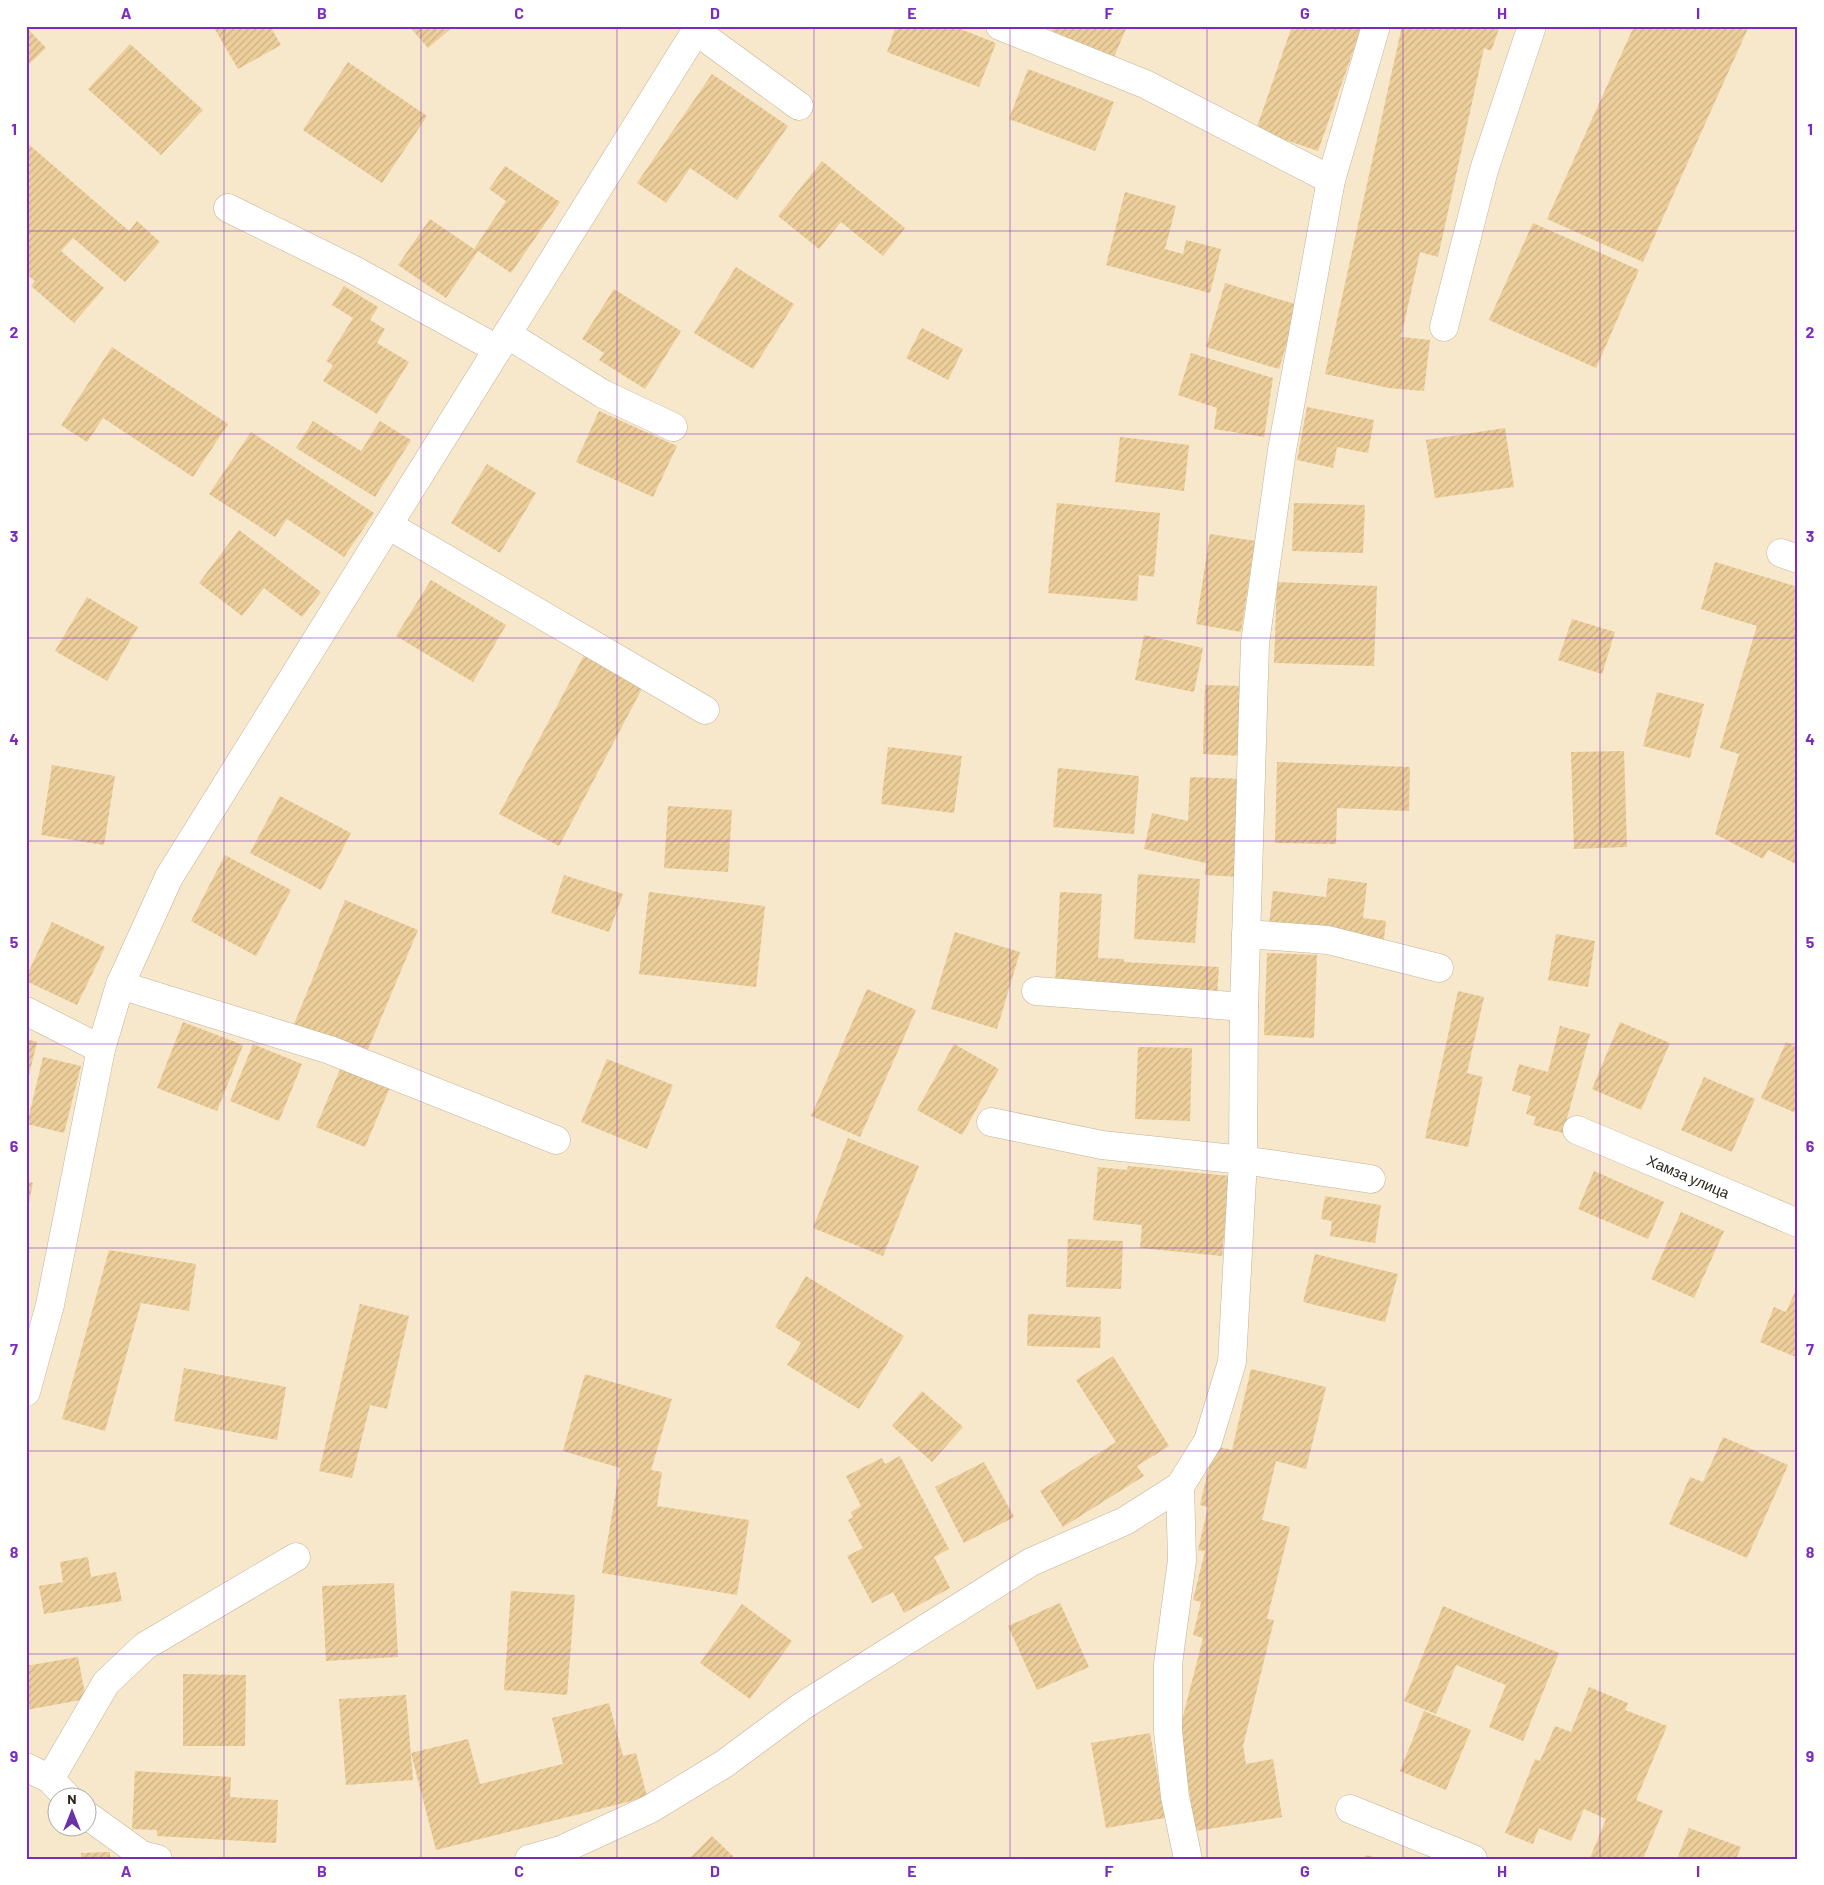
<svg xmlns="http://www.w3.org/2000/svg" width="1824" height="1885" viewBox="0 0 1824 1885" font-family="Barlow,sans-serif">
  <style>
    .building { fill: url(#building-hatch) }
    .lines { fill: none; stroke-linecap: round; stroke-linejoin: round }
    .minor-casing { stroke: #c2b399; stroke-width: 29 }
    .minor { stroke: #fff; stroke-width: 28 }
    .grid { fill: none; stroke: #7b2cbf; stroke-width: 1; stroke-opacity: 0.55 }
    .labels { text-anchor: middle; stroke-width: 4; stroke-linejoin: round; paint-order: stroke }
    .street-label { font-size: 15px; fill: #2d271d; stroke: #fff }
    .neatline { fill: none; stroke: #7b2cbf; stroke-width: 2 }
    .grid-label { font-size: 16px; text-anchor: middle; font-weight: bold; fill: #7b2cbf }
  </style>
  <defs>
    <pattern id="building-hatch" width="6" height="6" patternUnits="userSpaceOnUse" patternTransform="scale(1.25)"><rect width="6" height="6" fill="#ecce9a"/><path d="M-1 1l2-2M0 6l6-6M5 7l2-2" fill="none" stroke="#cbb184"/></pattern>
  </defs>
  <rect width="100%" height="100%" fill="#f7e7cb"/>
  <g class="building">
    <path d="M213 26H270L281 45 238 69Z"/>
    <path d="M409 26H454L428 48Z"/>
    <path d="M896 26H953L996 43 979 87 887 52Z"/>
    <path d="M1054 26H1127L1114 57 1052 31Z"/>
    <path d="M1292 26H1362L1318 151 1256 130Z"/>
    <path d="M1402 26H1500L1491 51 1484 48 1438 257 1420 252 1401 337 1430 340 1424 391 1389 388 1325 374Z"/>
    <path d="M1634 26H1749L1643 262 1547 219Z"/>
    <path d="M26 27 46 48 26 67Z"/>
    <path d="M130 44 203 110 161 155 88 89Z"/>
    <path d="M348 62 427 116 382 183 303 130Z"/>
    <path d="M1028 69 1114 102 1095 151 1009 119Z"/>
    <path d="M712 74 788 126 737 200 690 168 666 203 637 183Z"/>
    <path d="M26 142 129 231 137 221 160 242 125 282 73 238 61 251 104 288 74 323 31 286 35 281 26 274Z"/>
    <path d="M822 161 905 228 883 256 841 222 819 249 778 216Z"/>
    <path d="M505 166 560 202 511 273 478 251 446 298 398 265 430 219 474 249 506 201 489 189Z"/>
    <path d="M1125 192 1176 206 1165 249 1183 254 1186 240 1221 249 1210 293 1106 265Z"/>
    <path d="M1533 223 1639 270 1596 368 1489 320Z"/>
    <path d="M736 267 794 304 753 369 694 333Z"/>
    <path d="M1225 283 1298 305 1279 369 1206 347Z"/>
    <path d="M344 286 378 307 370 320 385 329 377 343 409 362 377 414 323 381 333 365 326 361 353 318 332 305Z"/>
    <path d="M614 289 681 331 645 389 599 360 604 353 582 339Z"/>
    <path d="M922 328 963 349 948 380 906 358Z"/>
    <path d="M112 347 228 424 193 477 103 418 87 442 61 425Z"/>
    <path d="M1191 353 1273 378 1264 437 1214 429 1217 408 1178 395Z"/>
    <path d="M1307 407 1374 420 1368 453 1337 447 1333 468 1297 460Z"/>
    <path d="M599 411 677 446 653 497 576 462Z"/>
    <path d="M313 421 361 451 380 421 411 440 375 497 296 448Z"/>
    <path d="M1505 428 1514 487 1435 498 1426 440Z"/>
    <path d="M251 432 374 513 344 557 287 519 275 537 209 494Z"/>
    <path d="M1120 437 1189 445 1184 491 1115 482Z"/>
    <path d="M487 464 536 493 500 553 451 523Z"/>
    <path d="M1057 503 1160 513 1154 577 1139 575 1137 601 1048 593Z"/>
    <path d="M1294 503 1365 505 1363 553 1292 551Z"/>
    <path d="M239 530 321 592 302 617 264 588 242 616 199 583Z"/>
    <path d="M1210 534 1255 541 1241 632 1196 624Z"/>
    <path d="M1715 562 1798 587V865L1768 850 1763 859 1715 834 1739 754 1720 748 1757 626 1701 609Z"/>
    <path d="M431 580 506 625 473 682 396 636Z"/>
    <path d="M1277 582 1377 586 1374 666 1274 663Z"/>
    <path d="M87 597 138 627 107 681 55 651Z"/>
    <path d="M1572 619 1615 632 1602 674 1558 660Z"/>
    <path d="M1144 635 1203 648 1194 692 1135 680Z"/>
    <path d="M588 648 647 679 559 846 499 814Z"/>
    <path d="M1205 685 1244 686 1241 756 1203 754Z"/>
    <path d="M1657 692 1704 704 1690 758 1643 746Z"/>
    <path d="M888 747 962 756 954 813 881 804Z"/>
    <path d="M1624 751 1627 847 1574 849 1571 752Z"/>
    <path d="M1277 762 1410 767 1409 811 1337 808 1336 844 1275 843Z"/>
    <path d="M52 765 115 776 104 845 41 835Z"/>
    <path d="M1058 768 1139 776 1134 834 1053 827Z"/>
    <path d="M1190 777 1244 779 1240 877 1205 875 1206 863 1144 849 1152 813 1188 821Z"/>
    <path d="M280 796 351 833 321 890 250 853Z"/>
    <path d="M668 806 732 810 728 872 664 868Z"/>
    <path d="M225 855 291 890 256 956 191 921Z"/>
    <path d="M1138 874 1200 879 1195 943 1134 939Z"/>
    <path d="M564 875 623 894 609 932 551 913Z"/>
    <path d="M1328 878 1367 883 1363 918 1386 921 1383 946 1268 932 1273 891 1326 897Z"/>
    <path d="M649 892 765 906 756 987 639 974Z"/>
    <path d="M1060 892 1102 894 1098 958 1124 959V962L1219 967 1217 997 1055 985Z"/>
    <path d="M345 900 418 930 366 1054 294 1024Z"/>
    <path d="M52 922 105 947 77 1005 26 981V977Z"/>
    <path d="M955 932 1020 952 997 1029 931 1009Z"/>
    <path d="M1556 934 1595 941 1588 987 1548 980Z"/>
    <path d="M1267 953 1317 955 1314 1038 1264 1035Z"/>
    <path d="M867 989 916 1010 860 1137 811 1116Z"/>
    <path d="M1458 991 1484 997 1467 1073 1483 1077 1468 1147 1425 1138Z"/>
    <path d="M183 1022 243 1045 217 1111 157 1088Z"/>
    <path d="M1620 1022 1670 1043 1641 1110 1592 1089Z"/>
    <path d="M1560 1026 1590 1034 1563 1133 1533 1125 1536 1117 1526 1114 1531 1096 1512 1091 1519 1064 1548 1072Z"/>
    <path d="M26 1039 37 1042 27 1083H26Z"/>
    <path d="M1786 1042 1798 1048V1114L1761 1098Z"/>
    <path d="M253 1044 302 1064 279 1121 230 1101Z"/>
    <path d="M954 1044 999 1069 962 1135 917 1110Z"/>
    <path d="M1138 1047 1192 1048 1190 1121 1135 1119Z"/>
    <path d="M43 1057 81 1066 64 1133 27 1124Z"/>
    <path d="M607 1059 673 1085 647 1149 581 1122Z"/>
    <path d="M341 1067 390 1087 365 1147 316 1127Z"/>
    <path d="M1704 1077 1755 1099 1732 1152 1681 1130Z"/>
    <path d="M848 1138 919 1166 883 1256 813 1228Z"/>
    <path d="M1128 1166 1230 1176 1222 1256 1140 1248 1142 1225 1093 1220 1098 1167 1127 1170Z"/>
    <path d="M1594 1171 1664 1202 1648 1239 1578 1209Z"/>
    <path d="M26 1181 33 1183 27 1212H26Z"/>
    <path d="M1325 1196 1381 1205 1375 1243 1330 1236 1332 1221 1321 1219Z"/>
    <path d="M1681 1212 1724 1231 1694 1298 1651 1279Z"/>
    <path d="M1068 1239 1123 1241 1121 1289 1066 1287Z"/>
    <path d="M109 1250 196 1264 189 1311 141 1303 105 1431 62 1419Z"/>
    <path d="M1315 1254 1398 1274 1385 1322 1303 1302Z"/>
    <path d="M806 1276 904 1336 859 1409 787 1365 801 1343 775 1327Z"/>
    <path d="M1798 1285V1358L1760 1342 1774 1307 1786 1312Z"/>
    <path d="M360 1304 409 1316 387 1409 370 1405 352 1478 319 1471Z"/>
    <path d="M1028 1314 1101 1317 1100 1348 1027 1346Z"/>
    <path d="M1113 1356 1169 1446 1137 1466 1144 1476 1063 1527 1040 1491 1116 1442 1076 1380Z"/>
    <path d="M184 1368 286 1387 277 1440 174 1421Z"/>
    <path d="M1251 1369 1326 1387 1306 1469 1276 1461 1262 1520 1290 1527 1267 1619 1274 1620 1243 1746 1246 1764 1273 1759 1282 1817 1196 1831 1179 1732 1203 1638 1193 1635 1201 1602 1193 1600 1205 1551 1198 1550 1208 1507 1200 1505 1214 1446 1232 1450Z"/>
    <path d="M585 1374 672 1399 651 1470 662 1472 657 1506 749 1520 737 1595 602 1573 620 1468 563 1451Z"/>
    <path d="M922 1391 963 1427 932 1462 892 1426Z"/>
    <path d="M1723 1437 1788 1465 1747 1558 1669 1524 1690 1477 1703 1482Z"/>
    <path d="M900 1456 949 1549 934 1557 950 1588 904 1613 893 1592 872 1603 847 1556 863 1548 848 1520 853 1517 851 1512 861 1506 846 1476 882 1458 885 1464Z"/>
    <path d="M984 1462 1014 1517 964 1543 935 1487Z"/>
    <path d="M88 1557 91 1577 116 1572 122 1601 44 1614 39 1586 63 1582 60 1562Z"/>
    <path d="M394 1583 398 1657 326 1661 322 1586Z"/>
    <path d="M511 1591 575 1595 567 1695 504 1690Z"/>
    <path d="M1060 1603 1089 1667 1037 1690 1008 1626Z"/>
    <path d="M742 1604 792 1641 750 1699 700 1663Z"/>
    <path d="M1443 1606 1559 1653 1523 1741 1489 1727 1506 1685 1456 1665 1436 1714 1404 1701Z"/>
    <path d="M78 1657 86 1699 26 1710V1666Z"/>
    <path d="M183 1674 246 1675 245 1746H183Z"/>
    <path d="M1589 1687 1628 1703 1625 1710 1667 1726 1636 1800 1663 1811 1643 1859 1590 1858 1606 1819 1584 1809 1571 1841 1539 1828 1533 1844 1505 1833 1535 1759 1540 1761 1555 1726 1571 1732Z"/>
    <path d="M406 1695 413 1780 346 1785 339 1699Z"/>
    <path d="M609 1703 623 1756 636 1753 647 1797 436 1850 411 1753 468 1739 480 1784 563 1764 552 1718Z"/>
    <path d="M1424 1711 1471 1730 1446 1790 1400 1771Z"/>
    <path d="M1150 1733 1165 1818 1106 1828 1091 1743Z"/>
    <path d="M135 1771 231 1777 230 1797 278 1800 276 1843 157 1836V1830L132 1829Z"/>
    <path d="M1689 1828 1741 1847 1736 1859H1677Z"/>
    <path d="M712 1836 736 1859H689Z"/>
    <path d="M110 1852V1859H81V1853Z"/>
    <path d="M1366 1855 1377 1858V1859H1364Z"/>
  </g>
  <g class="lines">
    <g class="minor-casing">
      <g id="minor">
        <path d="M1000 26 1145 84 1331 180"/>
        <path d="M696 31 799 106"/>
        <path d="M228 208 354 270 497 349"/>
        <path d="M1444 327 1484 170 1532 26"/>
        <path d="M507 334 603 394 673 427"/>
        <path d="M388 525 705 710"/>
        <path d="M1781 553 1798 559"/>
        <path d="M1246 934 1328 940 1439 968"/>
        <path d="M120 985 330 1050 556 1140"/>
        <path d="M1036 991 1244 1007"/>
        <path d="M26 1011 101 1049"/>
        <path d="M991 1122 1102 1145 1243 1160 1371 1179"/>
        <path d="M1577 1130 1798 1223"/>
        <path d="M26 1392 50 1305 101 1049 120 985 169 877 699 26"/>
        <path d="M1180 1486 1182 1560 1168 1664V1731L1175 1797 1188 1859"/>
        <path d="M26 1767 50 1779 68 1798"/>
        <path d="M50 1779 106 1683 145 1646 296 1557"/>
        <path d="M1350 1809 1473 1859"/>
        <path d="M88 1816 142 1855 158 1859"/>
        <path d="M529 1859 561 1850 650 1809 724 1764 801 1707 1031 1562 1125 1521 1180 1486 1208 1441 1232 1362 1243 1160 1244 1007 1255 643 1282 450 1331 180 1376 26"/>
      </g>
    </g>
    <use href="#minor" class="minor"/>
  </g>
  <path class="grid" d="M224 26V1859M421 26V1859M617 26V1859M814 26V1859M1010 26V1859M1207 26V1859M1403 26V1859M1600 26V1859M26 231H1798M26 434H1798M26 638H1798M26 841H1798M26 1044H1798M26 1248H1798M26 1451H1798M26 1654H1798"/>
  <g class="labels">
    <g class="street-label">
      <text transform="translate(1688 1177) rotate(23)" y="5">Хамза улица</text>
    </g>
  </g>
  <rect width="1824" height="1885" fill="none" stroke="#ffffff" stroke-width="55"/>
  <g transform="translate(72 1812)"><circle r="24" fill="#ffffff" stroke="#aba9a5"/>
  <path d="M0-4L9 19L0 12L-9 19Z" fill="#6a32a9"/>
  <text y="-8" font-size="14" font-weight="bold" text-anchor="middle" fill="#2d271d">N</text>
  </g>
  <rect x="28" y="28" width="1768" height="1830" class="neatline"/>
  <g class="grid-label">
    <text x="126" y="19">A</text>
    <text x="322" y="19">B</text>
    <text x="519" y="19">C</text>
    <text x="715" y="19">D</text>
    <text x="912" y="19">E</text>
    <text x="1109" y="19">F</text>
    <text x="1305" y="19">G</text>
    <text x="1502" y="19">H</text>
    <text x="1698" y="19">I</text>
    <text x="14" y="135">1</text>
    <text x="1810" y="135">1</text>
    <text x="14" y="338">2</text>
    <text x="1810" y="338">2</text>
    <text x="14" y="542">3</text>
    <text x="1810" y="542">3</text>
    <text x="14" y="745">4</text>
    <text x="1810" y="745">4</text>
    <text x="14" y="948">5</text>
    <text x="1810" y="948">5</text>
    <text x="14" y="1152">6</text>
    <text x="1810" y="1152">6</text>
    <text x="14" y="1355">7</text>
    <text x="1810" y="1355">7</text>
    <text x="14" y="1558">8</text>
    <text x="1810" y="1558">8</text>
    <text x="14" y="1762">9</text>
    <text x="1810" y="1762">9</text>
    <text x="126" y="1877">A</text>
    <text x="322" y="1877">B</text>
    <text x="519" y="1877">C</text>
    <text x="715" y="1877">D</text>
    <text x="912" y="1877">E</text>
    <text x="1109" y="1877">F</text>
    <text x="1305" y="1877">G</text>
    <text x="1502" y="1877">H</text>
    <text x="1698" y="1877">I</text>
  </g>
</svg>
